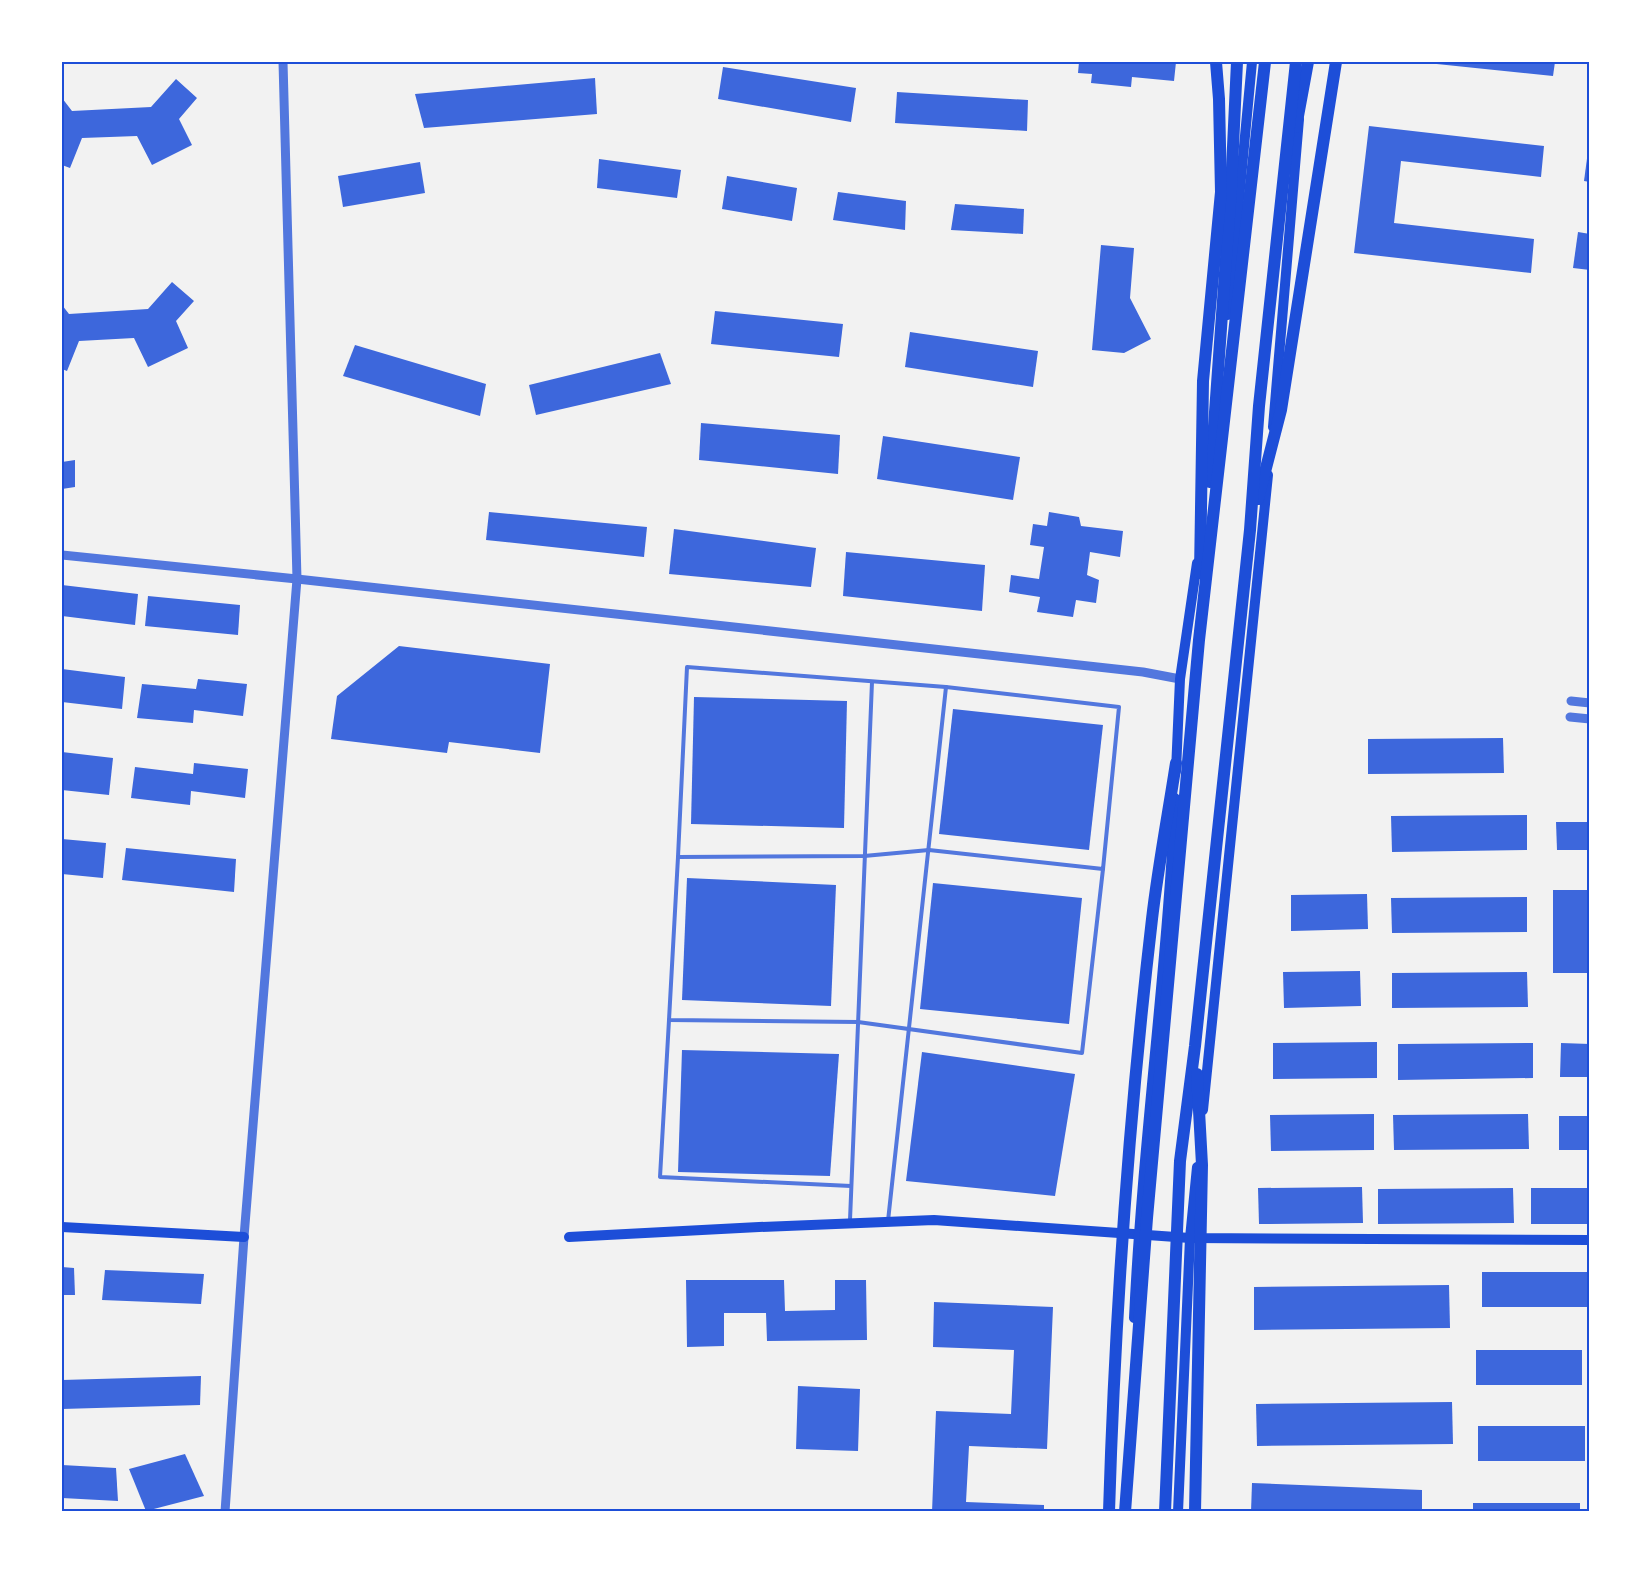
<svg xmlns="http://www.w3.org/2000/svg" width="1651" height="1573" viewBox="0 0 1651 1573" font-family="Commissioner,sans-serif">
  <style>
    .building { fill: #3d67dc }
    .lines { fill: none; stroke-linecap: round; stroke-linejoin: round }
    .service { stroke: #5277de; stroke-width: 4 }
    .tertiary { stroke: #5277de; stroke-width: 9 }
    .secondary { stroke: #1d4ed8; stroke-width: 10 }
    .primary { stroke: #1d4ed8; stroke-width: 10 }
    .trunk { stroke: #1d4ed8; stroke-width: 12 }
    .neatline { fill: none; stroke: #1d4ed8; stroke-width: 2 }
  </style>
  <rect width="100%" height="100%" fill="#f2f2f2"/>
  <g class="building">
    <path d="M1079 62H1176L1174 81 1132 77 1131 87 1091 83 1092 74 1078 73Z"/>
    <path d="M1427 62H1555L1553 76 1427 63Z"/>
    <path d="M723 67 856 88 851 122 718 99Z"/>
    <path d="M595 78 597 114 424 128 415 94Z"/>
    <path d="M176 79 197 98 179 119 192 145 152 165 137 136 82 138 70 168 62 165V98L72 111 151 107Z"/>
    <path d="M897 92 1028 100 1027 131 895 123Z"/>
    <path d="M1369 126 1544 146 1541 177 1401 161 1394 223 1534 239 1531 273 1354 253Z"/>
    <path d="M1588 151H1590V182L1584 181Z"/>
    <path d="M599 159 681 170 677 198 597 188Z"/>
    <path d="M420 162 425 193 343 207 338 176Z"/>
    <path d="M727 176 797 188 792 221 722 209Z"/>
    <path d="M838 192 906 201 905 230 833 220Z"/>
    <path d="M955 204 1024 209 1023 234 951 230Z"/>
    <path d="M1578 232 1590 234V270L1573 268Z"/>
    <path d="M1101 245 1134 248 1130 298 1151 339 1124 353 1092 350Z"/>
    <path d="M172 282 194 301 176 321 188 348 148 367 134 338 79 341 67 371 62 369V305L69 314 148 309Z"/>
    <path d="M715 311 843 324 839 357 711 344Z"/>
    <path d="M910 332 1038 351 1033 387 905 367Z"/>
    <path d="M355 345 486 384 480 416 343 376Z"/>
    <path d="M660 353 671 384 536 415 529 385Z"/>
    <path d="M701 423 840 435 838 474 699 460Z"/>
    <path d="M883 436 1020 457 1013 500 877 479Z"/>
    <path d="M75 460V487L62 489V462Z"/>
    <path d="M489 512 647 527 644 557 486 540Z"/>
    <path d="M1049 512 1079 517 1081 526 1123 531 1120 557 1090 552 1087 575 1099 580 1096 603 1076 600 1073 617 1037 612 1040 597 1009 592 1011 575 1039 579 1044 547 1030 545 1033 524 1047 526Z"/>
    <path d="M674 529 816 548 811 587 669 574Z"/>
    <path d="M846 552 985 565 982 611 843 596Z"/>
    <path d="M62 585 138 594 135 625 62 616Z"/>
    <path d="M148 596 240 605 238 635 145 626Z"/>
    <path d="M399 646 550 664 540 753 449 742 447 753 331 739 337 696Z"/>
    <path d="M62 669 125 677 122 709 62 702Z"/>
    <path d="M198 679 247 684 243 716 194 710 193 723 137 718 142 684 196 689Z"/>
    <path d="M694 697 847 701 844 828 691 824Z"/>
    <path d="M953 709 1103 725 1089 850 939 834Z"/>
    <path d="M1503 738 1504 773 1368 774V739Z"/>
    <path d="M62 752 113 758 109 795 62 790Z"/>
    <path d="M194 763 248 769 245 798 191 791 190 805 131 798 135 767 193 774Z"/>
    <path d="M1527 815V850L1392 852 1391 816Z"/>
    <path d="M1556 822H1590V850H1557Z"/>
    <path d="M62 839 106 843 103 878 62 874Z"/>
    <path d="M126 848 236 859 234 892 122 880Z"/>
    <path d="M687 878 836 885 831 1006 682 1000Z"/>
    <path d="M933 883 1082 898 1069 1024 920 1009Z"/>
    <rect x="1553" y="890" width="37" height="83"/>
    <path d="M1367 894 1368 929 1291 931V895Z"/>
    <path d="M1527 897V932L1392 933 1391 898Z"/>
    <path d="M1360 971 1361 1006 1284 1008 1283 972Z"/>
    <path d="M1527 972 1528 1007 1392 1008V973Z"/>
    <path d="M1377 1042V1078L1273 1079V1043Z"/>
    <path d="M1533 1043V1078L1398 1080V1044Z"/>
    <path d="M1561 1043 1590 1044V1077H1560Z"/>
    <path d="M682 1050 839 1054 830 1176 678 1172Z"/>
    <path d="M922 1052 1075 1074 1055 1196 906 1181Z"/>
    <path d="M1374 1114V1150L1271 1151 1270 1115Z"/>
    <path d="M1528 1114 1529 1149 1394 1150 1393 1115Z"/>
    <rect x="1559" y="1116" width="31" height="34"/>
    <path d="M1362 1187 1363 1223 1259 1224 1258 1188Z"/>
    <path d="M1513 1188 1514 1223 1378 1224V1189Z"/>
    <rect x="1531" y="1188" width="59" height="36"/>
    <path d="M62 1267 74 1268 75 1295H62Z"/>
    <path d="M105 1270 204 1274 201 1304 102 1300Z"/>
    <rect x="1482" y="1272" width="106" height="35"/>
    <path d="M686 1280H784L785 1311 835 1310V1280H866L867 1340 767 1341 766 1313H724V1346L687 1347Z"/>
    <path d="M1449 1285 1450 1328 1254 1330V1287Z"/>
    <path d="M934 1302 1053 1307 1047 1449 969 1446 966 1502 1044 1505V1512H932L936 1411 1011 1414 1014 1350 933 1347Z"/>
    <rect x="1476" y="1350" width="106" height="35"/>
    <path d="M201 1376 200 1405 62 1409V1380Z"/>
    <path d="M798 1386 860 1389 858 1451 796 1449Z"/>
    <path d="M1452 1402 1453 1444 1257 1446 1256 1404Z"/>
    <rect x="1478" y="1426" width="107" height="35"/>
    <path d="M185 1454 204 1496 146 1511 129 1469Z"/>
    <path d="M62 1465 116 1468 118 1501 62 1498Z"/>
    <path d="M1252 1483 1422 1490V1512H1251Z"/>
    <rect x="1473" y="1503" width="107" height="9"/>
  </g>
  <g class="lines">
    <g class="service">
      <path d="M687 667 946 687 1119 707 1103 869 929 850 864 856 678 857Z"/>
      <path d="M678 857 669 1020 858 1022 1082 1053 1103 869"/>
      <path d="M669 1020 660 1177 851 1186"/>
      <path d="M850 1220 872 682"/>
      <path d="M888 1221 946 687"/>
    </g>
    <g class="tertiary">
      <path d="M62 555 297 579 1143 672 1180 679"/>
      <path d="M1571 701 1590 703"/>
      <path d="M1570 717 1590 719"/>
      <path d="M225 1512 244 1237 297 579 283 62"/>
    </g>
    <g class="secondary">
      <path d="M62 1227 244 1237"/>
      <path d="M569 1237 759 1227 934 1220 1190 1238 1590 1240"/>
    </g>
    <g class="primary">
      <path d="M1228 315 1252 62"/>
      <path d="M1273 427 1299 119"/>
      <path d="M1176 771 1180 679 1197 563"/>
      <path d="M1203 1110 1268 475"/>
      <path d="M1134 1318C1142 1144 1167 972 1175 798"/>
      <path d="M1178 1512 1190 1238 1197 1167"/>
    </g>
    <g class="trunk">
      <path d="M1296 127 1308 62"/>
      <path d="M1210 482 1231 189 1237 62"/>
      <path d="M1258 499 1281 410 1336 62"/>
      <path d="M1200 573 1203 381 1221 192 1219 99 1216 62"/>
      <path d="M1109 1512C1115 1314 1129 1116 1152 919 1158 867 1168 815 1176 763"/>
      <path d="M1125 1512 1147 1218 1199 640 1265 62"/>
      <path d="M1165 1512 1180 1161 1195 1046 1250 530 1259 406 1296 62"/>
      <path d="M1195 1512 1202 1165 1197 1074"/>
    </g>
  </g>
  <rect width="1651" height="1573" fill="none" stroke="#ffffff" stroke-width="126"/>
  <rect x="63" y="63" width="1525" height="1447" class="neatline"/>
</svg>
